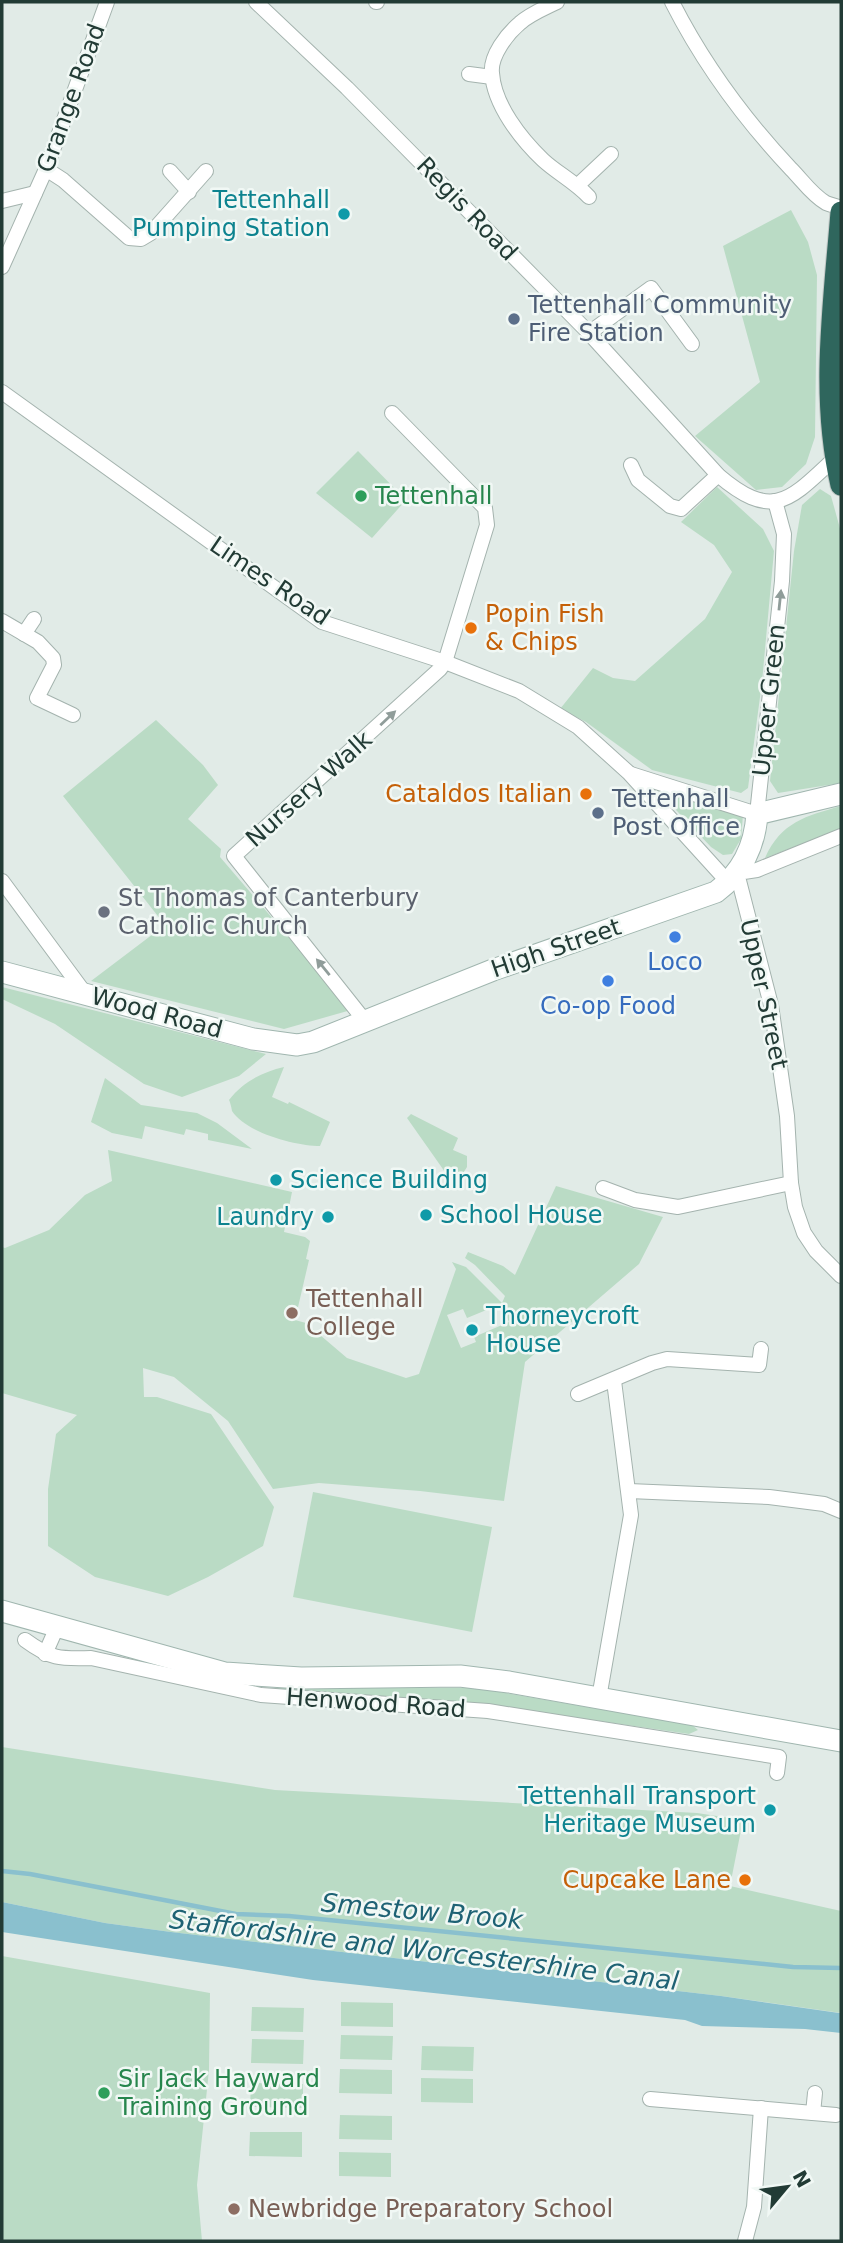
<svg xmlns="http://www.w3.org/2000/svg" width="843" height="2243" viewBox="0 0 843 2243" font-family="'DejaVu Sans',sans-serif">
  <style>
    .green { fill: #badbc5; fill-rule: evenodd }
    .water { fill: #8ac0ce }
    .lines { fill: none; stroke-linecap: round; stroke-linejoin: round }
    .stream { stroke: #8ac0ce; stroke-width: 4.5 }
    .street-casing { stroke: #a4b3ae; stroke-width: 16 }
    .secondary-casing { stroke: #a0b6af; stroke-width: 23 }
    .highway-casing { stroke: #c1c8c6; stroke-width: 23 }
    .street { stroke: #fff; stroke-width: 14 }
    .secondary { stroke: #fff; stroke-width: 21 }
    .highway { stroke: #2f665d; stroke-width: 21 }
    .oneway { fill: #909d9a }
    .culture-dot { fill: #0f9aa8; stroke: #f1f8f5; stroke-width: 2.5 }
    .service-dot { fill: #5c6f8a; stroke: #f1f8f5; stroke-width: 2.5 }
    .leisure-dot { fill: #2e9e5b; stroke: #f1f8f5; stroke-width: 2.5 }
    .food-dot { fill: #e8710a; stroke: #f1f8f5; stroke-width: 2.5 }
    .worship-dot { fill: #6b7280; stroke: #f1f8f5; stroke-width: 2.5 }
    .shop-dot { fill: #3f7fe0; stroke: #f1f8f5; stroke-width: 2.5 }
    .education-dot { fill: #8d6e63; stroke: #f1f8f5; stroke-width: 2.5 }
    .labels { text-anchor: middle; stroke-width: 5; stroke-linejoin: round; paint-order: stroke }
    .street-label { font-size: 24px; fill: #223b35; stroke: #f1f8f5 }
    .culture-label { font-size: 24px; fill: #0d838f; stroke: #f1f8f5; text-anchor: end }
    .service-label { font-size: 24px; fill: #4e5e75; stroke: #f1f8f5; text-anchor: start }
    .leisure-label { font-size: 24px; fill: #27864d; stroke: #f1f8f5; text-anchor: start }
    .food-label { font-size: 24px; fill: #c56008; stroke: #f1f8f5; text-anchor: end }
    .worship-label { font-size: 24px; fill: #5b616d; stroke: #f1f8f5; text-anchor: start }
    .shop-label { font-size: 24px; fill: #366cbe; stroke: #f1f8f5 }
    .education-label { font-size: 24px; fill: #785e54; stroke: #f1f8f5; text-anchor: start }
    .water-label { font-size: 26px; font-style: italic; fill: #1e6274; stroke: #f1f8f5 }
  </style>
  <rect width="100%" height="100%" fill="#e1ebe7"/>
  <g class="green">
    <path d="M791 210 808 242 817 275 815 437 806 464 782 487 756 490 695 436 760 382 723 246Z"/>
    <path d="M358 451 406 500 372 538 316 493Z"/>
    <path d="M717 487 763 529 774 551 762 682 748 788 741 793 652 770 586 722 560 709 593 668 613 678 635 681 705 619 732 572 714 545 681 522Z"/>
    <path d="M820 489 831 496 841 532V783L778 793 770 781 794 551 802 505Z"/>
    <path d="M156 720 203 765 218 785 188 819 221 849 220 857 351 1010 284 1029 91 981 165 925 63 796Z"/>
    <path d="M660 793 682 794 743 815 741 839 732 854 723 855 711 847Z"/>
    <path d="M841 806V829L765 858C781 822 806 816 841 806Z"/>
    <path d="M2 987 266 1054 239 1076 182 1097 144 1084 55 1024 2 999Z"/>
    <path d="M284 1067 272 1097 288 1104 289 1102 330 1122 320 1146C297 1146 246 1133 232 1111 232 1110 230 1101 229 1100 243 1082 262 1072 284 1067Z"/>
    <path d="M105 1078 141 1105 197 1113 217 1123 252 1149 208 1140V1134L186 1129 184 1135 145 1126 142 1139 112 1133 91 1122Z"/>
    <path d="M411 1114 458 1138 453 1150 467 1156V1167L460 1178 445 1172 407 1118Z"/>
    <path d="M108 1150 292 1192 284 1232 305 1237 310 1241 306 1259 309 1260 295 1320 306 1323 347 1358 406 1378 419 1374 456 1269 452 1262 466 1267 502 1303 505 1296 475 1265 465 1258 468 1252 503 1266 515 1275 556 1186 663 1217 639 1264 525 1362 504 1501 420 1491 319 1483 273 1489 228 1421 174 1377 143 1368 144 1397H157L211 1414 274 1507 263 1546 208 1577 168 1596 95 1577 48 1546V1489L56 1434 77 1415 2 1393V1247L5 1248 49 1230 85 1195 112 1181ZM501 1304 509 1322 474 1337 476 1342 461 1348 447 1315 463 1309 467 1318Z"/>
    <path d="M313 1492 492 1527 472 1632 293 1597Z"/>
    <path d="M265 1688H476L692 1725 698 1730 689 1734 496 1706Z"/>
    <path d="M2 1747 275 1790 697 1813 743 1820 730 1886 841 1911V2013L721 1996 171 1932 105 1923 2 1902Z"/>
    <path d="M2 1956 210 1993 209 2070 197 2185 202 2241H2Z"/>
    <path d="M341 2002 393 2003V2027L341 2026Z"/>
    <path d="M252 2007 304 2008 303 2032 251 2031Z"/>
    <path d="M341 2035 393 2036 392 2060 340 2059Z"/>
    <path d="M252 2039 304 2040 303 2064 251 2063Z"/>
    <path d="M422 2046 474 2047 473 2071 421 2070Z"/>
    <path d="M340 2069 392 2070V2094L339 2093Z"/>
    <path d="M421 2078 473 2079V2103L421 2102Z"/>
    <path d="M251 2083 303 2084V2108L250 2107Z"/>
    <path d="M340 2115 392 2116V2140L339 2139Z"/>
    <path d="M250 2132H302V2157L249 2156Z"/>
    <path d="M339 2152 391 2153V2177L339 2176Z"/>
  </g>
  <path class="water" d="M2 1902 105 1923 171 1932 721 1996 839 2013H841V2033L805 2029 702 2026 685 2020 313 1980 2 1932Z"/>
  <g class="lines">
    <path class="stream" d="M2 1871 30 1874 236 1914 289 1916 793 1967 841 1968"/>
    <g class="street-casing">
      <g id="street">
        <path d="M256 2 347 88 589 333 718 475C773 522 790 500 835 458"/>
        <path d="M376 2H377"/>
        <path d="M557 2C545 8 530 14 520 23 507 34 490 56 492 73 494 105 521 139 543 160 557 173 575 182 589 197"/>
        <path d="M672 2C703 63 744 119 791 169 802 180 812 195 826 203 831 205 836 206 841 208"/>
        <path d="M469 74 492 77"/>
        <path d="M46 169 63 180 129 238 141 239 151 233 206 171"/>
        <path d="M170 171 189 192"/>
        <path d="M578 185 611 154"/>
        <path d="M2 201 35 193"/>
        <path d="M2 267 46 169 107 2"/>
        <path d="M589 333 651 288 692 344"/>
        <path d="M2 392 322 622 445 662 519 691 578 727 629 773 728 882"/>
        <path d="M631 465 638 480 670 506 681 509 718 475"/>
        <path d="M2 621 38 642 53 658 54 665 37 698 73 715"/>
        <path d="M24 634 34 619"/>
        <path d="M631 774 757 814 782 581 784 534 775 501"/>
        <path d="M841 836 757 870 737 873 771 1005 787 1116 791 1183 795 1207 804 1233 816 1251 841 1276"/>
        <path d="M2 881 84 992"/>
        <path d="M365 1021 234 856 440 669 445 662 487 525 485 508 392 413"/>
        <path d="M603 1188 635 1200 678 1207 791 1183"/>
        <path d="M578 1394 652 1363 667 1359 759 1365 761 1349"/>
        <path d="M629 1491 769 1497 824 1504 841 1511"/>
        <path d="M25 1640C51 1659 59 1659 91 1658L261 1695 488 1711 779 1757 777 1773"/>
        <path d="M45 1654 57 1627"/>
        <path d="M599 1698 631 1515 614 1381"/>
        <path d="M650 2099 836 2115"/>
        <path d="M813 2113 815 2093"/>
        <path d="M745 2241 754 2207 761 2108"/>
      </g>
    </g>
    <g class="secondary-casing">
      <g id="secondary">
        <path d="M2 972 253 1039 297 1045 313 1042 493 970 716 892C742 873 755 845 757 814L841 794"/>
        <path d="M2 1611 225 1673 301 1678 460 1676 509 1682 841 1741"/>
      </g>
    </g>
    <g class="highway-casing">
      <path id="highway" d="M841 212C834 302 820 395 841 485"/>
    </g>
    <use href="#street" class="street"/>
    <use href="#secondary" class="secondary"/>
    <use href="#highway" class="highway"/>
  </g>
  <defs><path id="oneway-solid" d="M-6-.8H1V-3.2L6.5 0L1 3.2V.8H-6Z" transform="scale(1.75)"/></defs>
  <g class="oneway">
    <use href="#oneway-solid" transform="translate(780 600) rotate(-84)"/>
    <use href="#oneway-solid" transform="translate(388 718) rotate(-43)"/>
    <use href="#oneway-solid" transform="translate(323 967) rotate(-129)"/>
  </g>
  <g class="culture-dot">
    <circle cx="344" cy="214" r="7"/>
    <circle cx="276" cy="1180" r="7"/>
    <circle cx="426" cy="1215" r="7"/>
    <circle cx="328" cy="1217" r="7"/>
    <circle cx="472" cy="1330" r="7"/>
    <circle cx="770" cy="1810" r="7"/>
  </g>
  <g class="service-dot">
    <circle cx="514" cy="319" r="7"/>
    <circle cx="598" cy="813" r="7"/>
  </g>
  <g class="leisure-dot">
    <circle cx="361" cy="496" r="7"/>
    <circle cx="104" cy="2093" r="7"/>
  </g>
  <g class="food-dot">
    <circle cx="471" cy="628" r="7"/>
    <circle cx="586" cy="794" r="7"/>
    <circle cx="745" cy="1880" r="7"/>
  </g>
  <circle class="worship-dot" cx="104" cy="912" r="7"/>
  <g class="shop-dot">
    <circle cx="675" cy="937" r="7"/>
    <circle cx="608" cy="981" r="7"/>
  </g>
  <g class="education-dot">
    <circle cx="292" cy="1313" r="7"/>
    <circle cx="234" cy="2209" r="7"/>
  </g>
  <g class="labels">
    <g class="street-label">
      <text transform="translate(71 98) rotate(-70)" y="8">Grange Road</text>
      <text transform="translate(467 209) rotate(46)" y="8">Regis Road</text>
      <text transform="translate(270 581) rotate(34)" y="8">Limes Road</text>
      <text transform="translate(769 700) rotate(-84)" y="8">Upper Green</text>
      <text transform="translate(309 789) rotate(-42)" y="8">Nursery Walk</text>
      <text transform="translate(556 948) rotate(-19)" y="8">High Street</text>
      <text transform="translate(764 994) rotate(78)" y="8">Upper Street</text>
      <text transform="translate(157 1013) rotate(15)" y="8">Wood Road</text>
      <text transform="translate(376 1703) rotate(4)" y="8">Henwood Road</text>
    </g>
    <g class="culture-label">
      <text x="330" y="208">Tettenhall<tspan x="330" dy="28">Pumping Station</tspan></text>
      <text x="290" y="1188" text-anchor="start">Science Building</text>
      <text x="440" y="1223" text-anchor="start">School House</text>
      <text x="314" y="1225">Laundry</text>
      <text x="486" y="1324" text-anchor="start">Thorneycroft<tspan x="486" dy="28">House</tspan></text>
      <text x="756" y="1804">Tettenhall Transport<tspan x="756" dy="28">Heritage Museum</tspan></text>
    </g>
    <g class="service-label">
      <text x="528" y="313">Tettenhall Community<tspan x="528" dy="28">Fire Station</tspan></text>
      <text x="612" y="807">Tettenhall<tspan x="612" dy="28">Post Office</tspan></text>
    </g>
    <g class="leisure-label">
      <text x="375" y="504">Tettenhall</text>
      <text x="118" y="2087">Sir Jack Hayward<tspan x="118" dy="28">Training Ground</tspan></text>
    </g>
    <g class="food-label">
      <text x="485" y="622" text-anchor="start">Popin Fish<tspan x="485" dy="28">&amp; Chips</tspan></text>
      <text x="572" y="802">Cataldos Italian</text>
      <text x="731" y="1888">Cupcake Lane</text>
    </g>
    <g class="worship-label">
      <text x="118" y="906">St Thomas of Canterbury<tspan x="118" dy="28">Catholic Church</tspan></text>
    </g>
    <g class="shop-label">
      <text x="675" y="970">Loco</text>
      <text x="608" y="1014">Co-op Food</text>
    </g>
    <g class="education-label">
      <text x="306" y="1307">Tettenhall<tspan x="306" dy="28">College</tspan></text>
      <text x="248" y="2217">Newbridge Preparatory School</text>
    </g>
    <g class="water-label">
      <text transform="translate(422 1911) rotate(5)" y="9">Smestow Brook</text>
      <text transform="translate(424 1950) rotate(7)" y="9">Staffordshire and Worcestershire Canal</text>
    </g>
  </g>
  <rect width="843" height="2243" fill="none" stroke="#223b35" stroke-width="7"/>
  <g transform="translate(787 2187) rotate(61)" stroke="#f1f8f5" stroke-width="5" paint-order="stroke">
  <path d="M0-5L12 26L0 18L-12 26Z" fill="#223b35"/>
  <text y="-10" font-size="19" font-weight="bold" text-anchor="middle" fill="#223b35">N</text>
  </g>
</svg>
